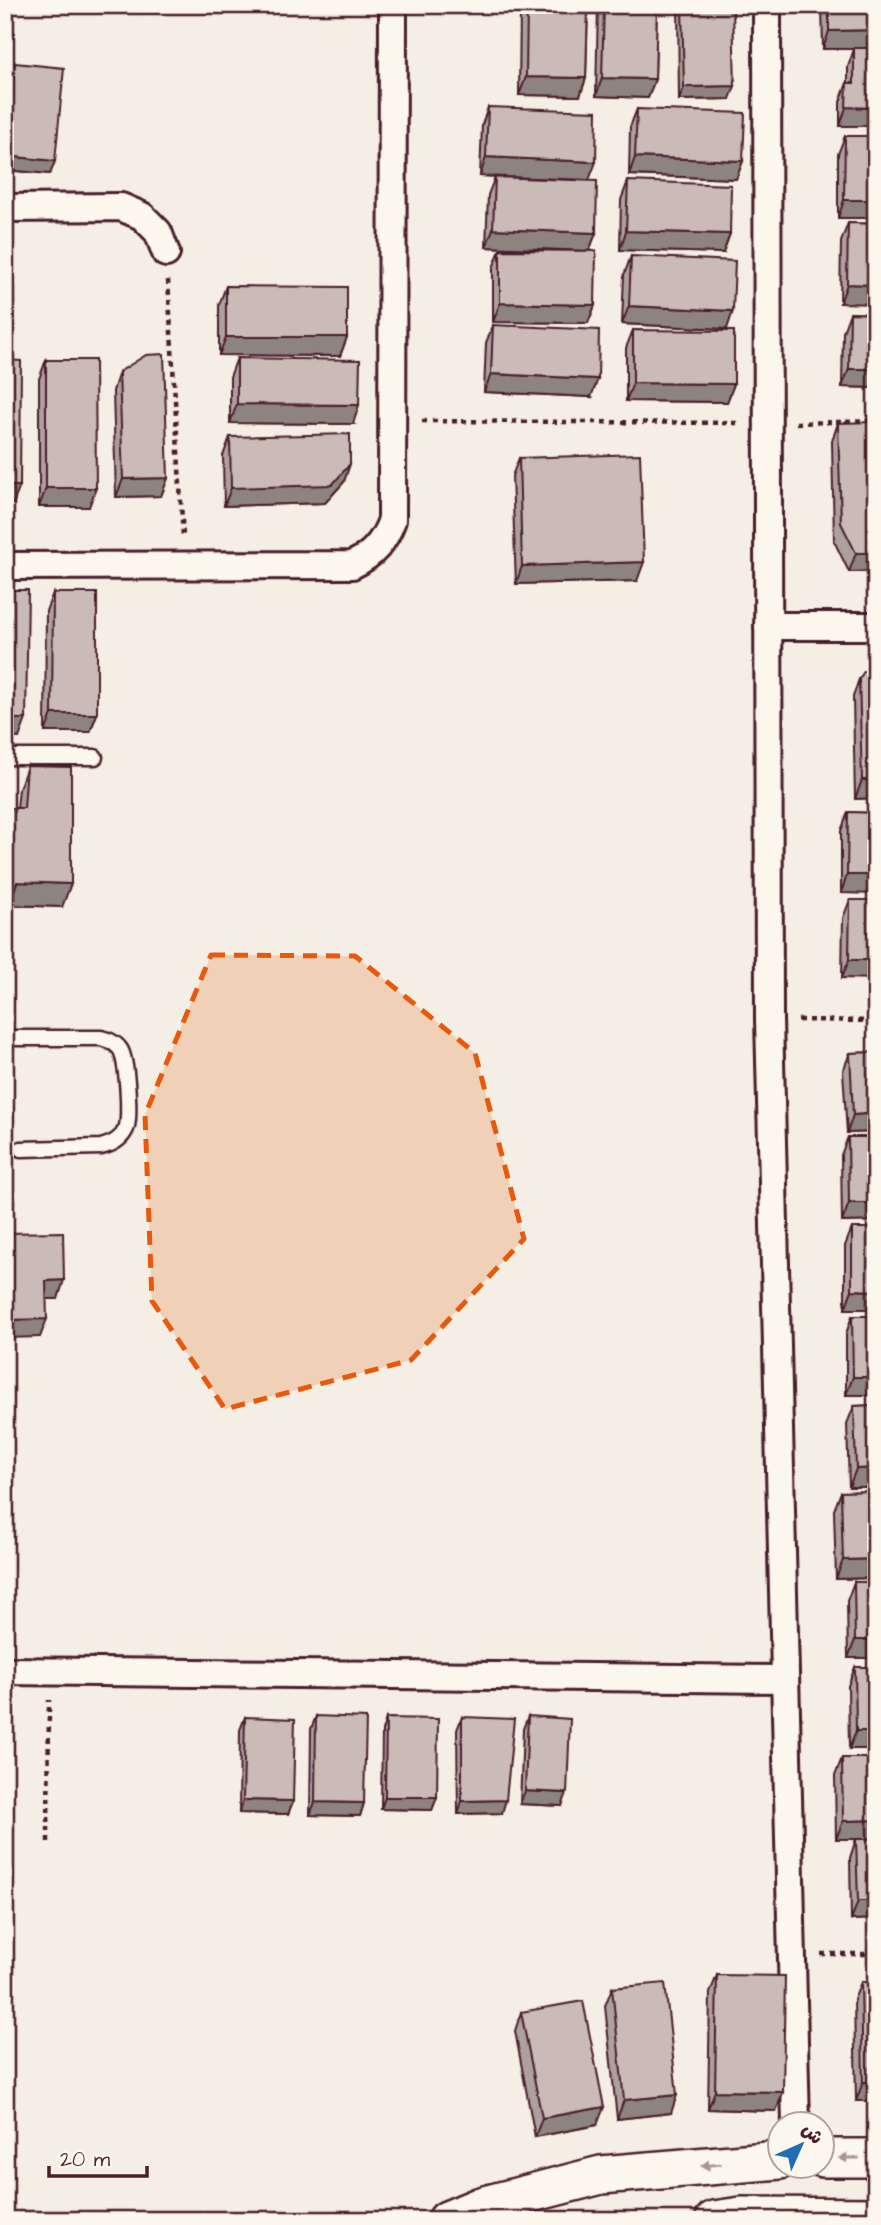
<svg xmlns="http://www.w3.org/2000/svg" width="881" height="2225" viewBox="0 0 881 2225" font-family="'Architects Daughter','Playpen Sans Arabic',sans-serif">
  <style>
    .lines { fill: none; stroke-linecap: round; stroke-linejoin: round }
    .service-casing { stroke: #4a1f2b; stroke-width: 19 }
    .minor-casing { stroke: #4a1f2b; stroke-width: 32 }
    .secondary-casing { stroke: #4a1f2b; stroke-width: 42 }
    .path { stroke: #4a1f2b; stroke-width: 4.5; stroke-dasharray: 5 5; stroke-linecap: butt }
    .service { stroke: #fbf7ec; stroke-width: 14 }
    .minor { stroke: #fbf7ec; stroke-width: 26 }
    .secondary { stroke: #fbf7ec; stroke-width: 37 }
    .wall { fill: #aea19d; stroke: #4a1f2b; stroke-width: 2 }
    .shaded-wall { fill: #8d837f; stroke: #4a1f2b; stroke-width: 2 }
    .building { fill: #cabbb6; stroke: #4a1f2b; stroke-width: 2 }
    .oneway { fill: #ab9695 }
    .marked { fill: #e8590c; fill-opacity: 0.2; stroke: #e8590c; stroke-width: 5; stroke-dasharray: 14 9; stroke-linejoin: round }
  </style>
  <rect width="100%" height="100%" fill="#f4eee4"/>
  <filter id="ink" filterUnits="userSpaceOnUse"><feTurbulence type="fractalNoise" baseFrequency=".0143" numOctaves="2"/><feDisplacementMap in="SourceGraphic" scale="14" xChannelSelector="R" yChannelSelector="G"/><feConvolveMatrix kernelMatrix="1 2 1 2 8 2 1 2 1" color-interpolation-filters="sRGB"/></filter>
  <g filter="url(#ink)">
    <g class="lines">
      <g class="service-casing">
        <g id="service">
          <path d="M5 757H95"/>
          <path d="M5 1038H101C108 1040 115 1042 120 1049 127 1058 131 1119 126 1129 121 1140 112 1144 101 1147L21 1149"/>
        </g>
      </g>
      <g class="minor-casing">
        <g id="minor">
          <path d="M767 5 769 1019 796 2124"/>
          <path d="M5 208 121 207 142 216 158 232 166 253"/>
          <path d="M5 566 352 565C373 555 384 542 392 520L393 5"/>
          <path d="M768 626H876"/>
          <path d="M5 1671 784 1679"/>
        </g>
      </g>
      <g class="secondary-casing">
        <g id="secondary">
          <path d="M822 2158H876"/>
          <path d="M447 2220 481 2206 601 2175 780 2160"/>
          <path d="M714 2220 741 2216 876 2217"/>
        </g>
      </g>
      <g class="path">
        <path d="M168 280 183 537"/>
        <path d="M422 421 738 423"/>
        <path d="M796 423 876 421"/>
        <path d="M798 1020 876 1021"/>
        <path d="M48 1842 49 1700"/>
        <path d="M821 1954H876"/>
      </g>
      <use href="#service" class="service"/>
      <use href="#minor" class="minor"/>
      <use href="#secondary" class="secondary"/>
    </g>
    <g class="wall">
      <path d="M520 5H588L586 78 580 96 519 95Z"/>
      <path d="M598 5H657L655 79 648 98 596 96Z"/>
      <path d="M678 5H729L730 99 679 100Z"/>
      <path d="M822 5H876V126H840V102L847 83H848V67L854 49H823Z"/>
      <path d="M15 63 55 161 50 174 5 170V131L10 76Z"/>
      <path d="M488 107 589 180 480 176 482 125Z"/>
      <path d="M637 109 743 161 736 179 629 175 630 127Z"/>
      <path d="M845 136H876V218H838V154Z"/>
      <path d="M495 177 596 233 589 251 595 305 588 323 493 322V268L500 250 587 251 486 247 488 195Z"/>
      <path d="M628 181 723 253 620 250 621 200Z"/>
      <path d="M848 223 876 224 840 303 841 242Z"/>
      <path d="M631 256 727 329 622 324 624 275Z"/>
      <path d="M226 286 347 337 340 356 219 355V305Z"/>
      <path d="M850 313 876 314V388L842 387 843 332Z"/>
      <path d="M493 325 591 397 484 392 486 343Z"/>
      <path d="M633 330 734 384 727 402 626 401V348Z"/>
      <path d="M237 358 353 424 230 423V377Z"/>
      <path d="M46 360 89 507H39V379Z"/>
      <path d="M119 372 168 478 161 496 116 497 113 391Z"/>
      <path d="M838 423 876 571 849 572 834 541 832 441Z"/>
      <path d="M230 437 344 482 325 503 224 506 223 456Z"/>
      <path d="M519 458 637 581 516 584 512 476Z"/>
      <path d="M53 593 97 714 90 732H45L46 611Z"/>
      <path d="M859 679 876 798 855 799 853 697Z"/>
      <path d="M27 766 62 907 9 905 5 915V808H17L19 789Z"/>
      <path d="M848 812 876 813 841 893V831Z"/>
      <path d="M850 900H876L842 978 843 918Z"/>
      <path d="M876 1052V1132L847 1133 843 1071 850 1053Z"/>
      <path d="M848 1137H876V1221L842 1222 841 1155Z"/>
      <path d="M852 1228H876L845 1309V1246Z"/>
      <path d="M852 1316H876V1395H846V1334Z"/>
      <path d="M876 1405V1487H849L847 1424 854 1406Z"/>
      <path d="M876 1491V1578L836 1579 834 1510 841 1492Z"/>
      <path d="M854 1582 876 1658H848L847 1601Z"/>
      <path d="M855 1667 876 1749H849L848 1686Z"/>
      <path d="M316 1716 364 1803 360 1816 310 1815 311 1729Z"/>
      <path d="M528 1716 562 1806 520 1804 523 1729Z"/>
      <path d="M245 1717 293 1801 288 1814 239 1813 240 1730Z"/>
      <path d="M462 1717 502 1813 458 1814 457 1730Z"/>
      <path d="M386 1718 437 1797 432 1810 381 1809 382 1731Z"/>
      <path d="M842 1758H876L836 1839 835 1776Z"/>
      <path d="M856 1839H876V1919L851 1920 850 1858Z"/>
      <path d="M717 1975 783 2092 776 2111 708 2109 710 1993Z"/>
      <path d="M861 1982 876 2101H856L854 2000Z"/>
      <path d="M612 1988 671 2113 617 2119 605 2006Z"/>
      <path d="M521 2012 597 2125 535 2137 515 2031Z"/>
    </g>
    <g class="shaded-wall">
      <path d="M876 30V49H823L829 31Z"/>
      <path d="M526 77 586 78 580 96 519 95Z"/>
      <path d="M602 78 655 79 648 98 596 96Z"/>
      <path d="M735 86 730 99 679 100 684 87Z"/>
      <path d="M846 107 876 108V126H840Z"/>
      <path d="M6 156 55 161 50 174 5 170Z"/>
      <path d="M486 157 596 162 589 180 480 176Z"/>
      <path d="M635 157 743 161 736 179 629 175Z"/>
      <path d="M844 200H876V218H838Z"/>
      <path d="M493 229 596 233 589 251 486 247Z"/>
      <path d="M626 231 730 234 723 253 620 250Z"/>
      <path d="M847 284 876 285V304L840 303Z"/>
      <path d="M500 303 595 305 588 323 493 322Z"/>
      <path d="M629 306 733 311 727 329 622 324Z"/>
      <path d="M226 337H347L340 356 219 355Z"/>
      <path d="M849 369H876V388L842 387Z"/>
      <path d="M491 374 598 379 591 397 484 392Z"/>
      <path d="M633 383 734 384 727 402 626 401Z"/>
      <path d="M237 404 359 405 353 424 230 423Z"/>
      <path d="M350 464 344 482 325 503 224 506 231 488Z"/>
      <path d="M168 478 161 496 116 497 123 479Z"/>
      <path d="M5 486H20L13 504H5Z"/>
      <path d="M46 488H96L89 507H39Z"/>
      <path d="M856 553H876V571L849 572Z"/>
      <path d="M644 562 637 581 516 584 522 566Z"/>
      <path d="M52 714H97L90 732H45Z"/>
      <path d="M5 719H26L19 738 5 737Z"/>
      <path d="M862 780H876V798L855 799Z"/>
      <path d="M847 875H876V894L841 893Z"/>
      <path d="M17 882 71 884 62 907 9 905Z"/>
      <path d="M849 960H876V979L842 978Z"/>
      <path d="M876 1113V1132L847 1133 853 1115Z"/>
      <path d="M849 1203H876V1221L842 1222Z"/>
      <path d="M64 1280 58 1299H40L46 1281Z"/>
      <path d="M852 1290 876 1291V1309H845Z"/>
      <path d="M47 1319 40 1337 5 1338V1320Z"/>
      <path d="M853 1377H876V1395H846Z"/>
      <path d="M876 1468V1487H849L856 1469Z"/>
      <path d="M876 1559V1578L836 1579 843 1560Z"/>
      <path d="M855 1640H876V1658H848Z"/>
      <path d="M856 1731H876V1749H849Z"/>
      <path d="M525 1791 567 1793 562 1806 520 1804Z"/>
      <path d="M385 1797H437L432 1810 381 1809Z"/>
      <path d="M243 1800 293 1801 288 1814 239 1813Z"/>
      <path d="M506 1800 502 1813 458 1814 462 1801Z"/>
      <path d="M315 1802 364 1803 360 1816 310 1815Z"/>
      <path d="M876 1820V1839H836L843 1821Z"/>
      <path d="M858 1901H876V1919L851 1920Z"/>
      <path d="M863 2082H876V2101H856Z"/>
      <path d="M715 2091 783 2092 776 2111 708 2109Z"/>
      <path d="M677 2095 671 2113 617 2119 624 2100Z"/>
      <path d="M604 2107 597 2125 535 2137 542 2118Z"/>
    </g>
    <g class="building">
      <path d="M527 5H588L586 78 526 77Z"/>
      <path d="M604 5H657L655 79 602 78Z"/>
      <path d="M682 5H729L733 8 735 86 684 87Z"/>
      <path d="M829 5H876V30L829 31Z"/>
      <path d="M854 48H876V108L846 107 847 83H854Z"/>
      <path d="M15 63 64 68 55 161 6 156Z"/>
      <path d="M488 107 597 111 596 162 486 157Z"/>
      <path d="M637 109 745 113 743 161 635 157Z"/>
      <path d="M845 136H876V200H844Z"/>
      <path d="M495 177 597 181 596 233 493 229Z"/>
      <path d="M628 181 731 185 730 234 626 231Z"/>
      <path d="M848 223 876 224V285L847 284Z"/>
      <path d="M500 250 596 251 595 305 500 303Z"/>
      <path d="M631 256 735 261 733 311 629 306Z"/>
      <path d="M226 286 347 287V337H226Z"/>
      <path d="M850 313 876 314V369H849Z"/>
      <path d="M493 325 599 330 598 379 491 374Z"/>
      <path d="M633 330 734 331V384L633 383Z"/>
      <path d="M164 354 168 478 123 479 119 372 146 355Z"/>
      <path d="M237 358 360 360 359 405 237 404Z"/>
      <path d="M5 360 21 361 20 486H5Z"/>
      <path d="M46 360H95L96 488H46Z"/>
      <path d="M876 422V553H856L841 523 838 423Z"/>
      <path d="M350 434V464L332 485 231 488 230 437Z"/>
      <path d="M640 454 644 562 522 566 519 458Z"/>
      <path d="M5 590H28L26 719H5Z"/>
      <path d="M53 593H97V714H52Z"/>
      <path d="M871 661H876V780H862L859 679Z"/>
      <path d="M27 766 71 767V884L17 882 8 909 5 910V808H24Z"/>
      <path d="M848 812 876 813V875H847Z"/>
      <path d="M850 900H876V960H849Z"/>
      <path d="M876 1052V1113L853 1115 850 1053Z"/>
      <path d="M848 1137H876V1203H849Z"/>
      <path d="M852 1228H876V1291L852 1290Z"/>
      <path d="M63 1232 64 1280 46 1281 47 1319 5 1320V1233Z"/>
      <path d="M852 1316H876V1377H853Z"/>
      <path d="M876 1405V1468L856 1469 854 1406Z"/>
      <path d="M876 1491V1559L843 1560 841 1492Z"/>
      <path d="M854 1582H876V1640H855Z"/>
      <path d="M855 1667H876V1731H856Z"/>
      <path d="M316 1716 366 1718 364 1803 315 1802Z"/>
      <path d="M528 1716 570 1719 567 1793 525 1791Z"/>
      <path d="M245 1717 295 1719 293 1801 243 1800Z"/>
      <path d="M462 1717 514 1719 506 1800 462 1801Z"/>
      <path d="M386 1718 438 1719 437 1797H385Z"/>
      <path d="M842 1758H876V1820L843 1821Z"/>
      <path d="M856 1839H876V1901H858Z"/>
      <path d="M717 1975 785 1976 783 2092 715 2091Z"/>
      <path d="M861 1982H876V2082H863Z"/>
      <path d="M665 1983 677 2095 624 2100 612 1988Z"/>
      <path d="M583 2001 604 2107 542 2118 521 2012Z"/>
    </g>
    <defs><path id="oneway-solid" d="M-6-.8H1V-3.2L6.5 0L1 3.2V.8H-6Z" transform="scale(1.75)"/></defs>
    <g class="oneway">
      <use href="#oneway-solid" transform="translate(849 2158) rotate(180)"/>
      <use href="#oneway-solid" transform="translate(711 2165) rotate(175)"/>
    </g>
  </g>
  <path class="marked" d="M211 955 355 956 475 1053 524 1239 411 1360 225 1409 152 1301 145 1115Z"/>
  <rect width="881" height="2225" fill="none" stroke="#fbf7ec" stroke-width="28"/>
  <rect x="14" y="14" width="853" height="2197" fill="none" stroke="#4a1f2b" stroke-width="2.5" filter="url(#ink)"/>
  <g transform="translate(801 2145) rotate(45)"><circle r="33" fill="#fbf7ec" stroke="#b4a19f" stroke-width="2"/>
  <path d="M0-5L12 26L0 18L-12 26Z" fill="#1f6fb2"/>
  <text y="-10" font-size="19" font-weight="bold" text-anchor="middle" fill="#4a1f2b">ش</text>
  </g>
  <path d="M49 2166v10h98v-10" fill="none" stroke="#4a1f2b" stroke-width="3.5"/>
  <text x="60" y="2166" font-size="21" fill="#4a1f2b" stroke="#fbf7ec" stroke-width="5" paint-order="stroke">20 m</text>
</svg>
